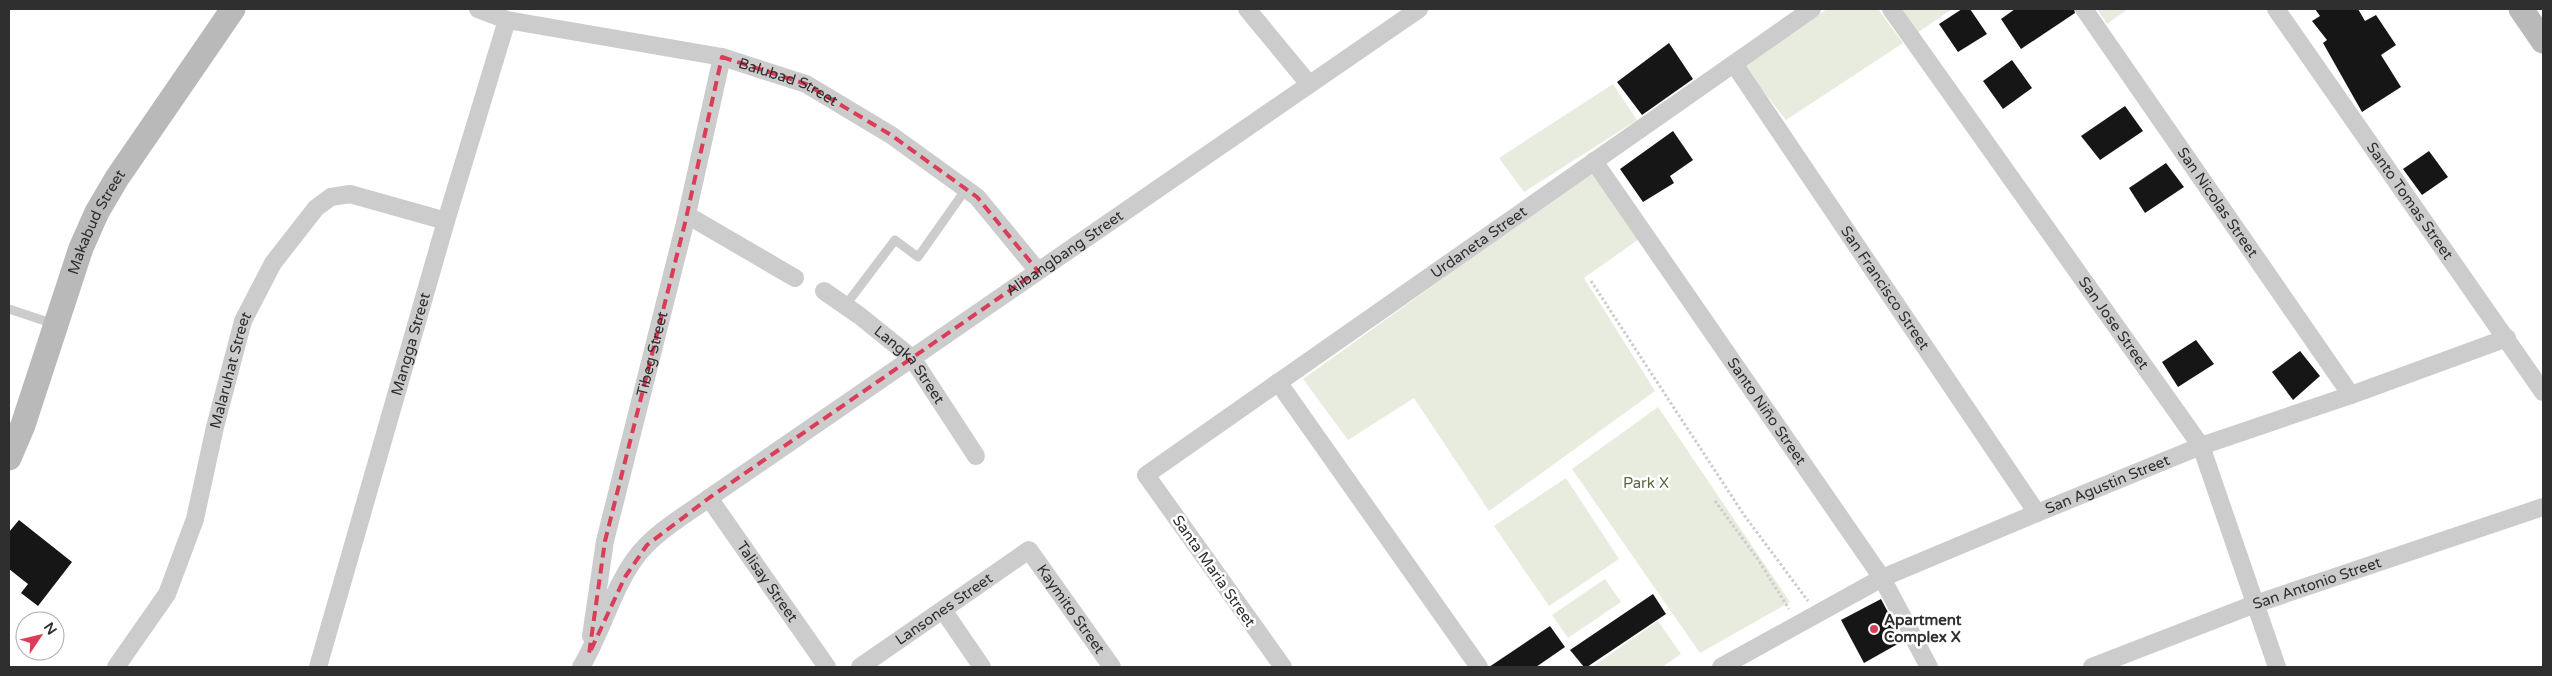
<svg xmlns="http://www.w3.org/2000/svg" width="2552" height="676" viewBox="0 0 2552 676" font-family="'Varela Round',sans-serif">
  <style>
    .green { fill: #e7ecde }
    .building { fill: #161616 }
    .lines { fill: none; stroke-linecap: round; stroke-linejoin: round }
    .path { stroke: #ccc; stroke-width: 3; stroke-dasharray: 2.5 2.5; stroke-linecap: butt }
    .lane { stroke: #ccc; stroke-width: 9 }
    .street { stroke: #ccc; stroke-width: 18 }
    .secondary { stroke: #b9b9b9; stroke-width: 25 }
    .marked { fill: none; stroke: #db3d58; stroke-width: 4; stroke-dasharray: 10 6; stroke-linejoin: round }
    .poi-dot { fill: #db3d58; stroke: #fff; stroke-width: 2 }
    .labels { text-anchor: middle; stroke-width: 5; stroke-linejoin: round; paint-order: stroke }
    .street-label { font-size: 15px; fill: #2f2f2f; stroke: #fff }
    .park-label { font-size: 15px; fill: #57693f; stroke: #fff }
    .poi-label { font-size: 15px; font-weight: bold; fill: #2f2f2f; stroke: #fff; text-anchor: start }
  </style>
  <rect width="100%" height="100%" fill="#fff"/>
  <g class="green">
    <path d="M1827 9H1878L1903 43 1786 120 1743 66Z"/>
    <path d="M1900 9H1952L1917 33Z"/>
    <path d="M2097 9H2128L2107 24Z"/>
    <path d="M1613 84 1637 120 1524 192 1499 158Z"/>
    <path d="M1594 170 1639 239 1584 278 1655 391 1489 511 1414 398 1348 440 1303 379Z"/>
    <path d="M1658 407 1790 602 1700 653 1572 469Z"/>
    <path d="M1566 478 1619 559 1549 606 1494 526Z"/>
    <path d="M1605 579 1621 602 1568 638 1552 615Z"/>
    <path d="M1658 621 1681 654 1662 667H1592Z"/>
  </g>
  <g class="building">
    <path d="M1962 9H1970L1987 34 1958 52 1939 24Z"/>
    <path d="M2015 9H2074L2075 13 2021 49 2001 19Z"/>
    <path d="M2315 9H2358L2365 21 2376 15 2396 45 2381 55 2401 87 2362 112 2323 43 2327 40 2312 21 2320 16Z"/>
    <path d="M1669 43 1693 79 1642 115 1617 82Z"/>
    <path d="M2012 60 2032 88 2003 109 1983 81Z"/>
    <path d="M2125 106 2143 131 2100 160 2081 136Z"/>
    <path d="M1673 131 1693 160 1670 176 1674 183 1643 202 1620 169Z"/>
    <path d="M2429 151 2448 177 2422 195 2403 169Z"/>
    <path d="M2166 163 2184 187 2145 213 2129 188Z"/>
    <path d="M2196 340 2214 364 2178 387 2162 362Z"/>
    <path d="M2300 351 2320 376 2293 400 2272 372Z"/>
    <path d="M19 520 72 562 38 606 21 593 28 584 9 569V532Z"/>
    <path d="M1653 594 1666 614 1587 667H1584L1570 650Z"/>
    <path d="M1881 599 1903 641 1864 663 1841 620Z"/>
    <path d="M1550 626 1565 647 1536 667H1489Z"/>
  </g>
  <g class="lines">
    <g class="path">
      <path d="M1591 281 1744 515 1808 601"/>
      <path d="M1715 501 1757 558 1789 609"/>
    </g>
    <g class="lane">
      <path d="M845 306 895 240 918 257 966 189"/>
      <path d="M9 309 54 324"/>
    </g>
    <g class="street">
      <path id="s1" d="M478 9 507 20 722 57 806 84 891 135 977 197 1038 271"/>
      <path d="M1247 9 1309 84"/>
      <path id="s2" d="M1891 9 2201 446 2277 667"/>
      <path id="s3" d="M2084 9 2351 395"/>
      <path id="s4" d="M2276 9 2543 392"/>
      <path id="s5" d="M1734 64 2037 513"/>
      <path id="s6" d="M1594 161 1882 578 1929 667"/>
      <path d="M687 215 795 278"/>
      <path id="s7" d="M824 291 860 316 912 358 976 456"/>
      <path d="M1278 382 1479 667"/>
      <path id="s8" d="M709 498 827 667"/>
      <path d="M943 610 982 667"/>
      <path id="s9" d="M591 636 605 541 685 223 722 57"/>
      <path id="s10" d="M116 667 167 594 195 519 215 427 243 321 273 263 316 208 331 197 350 194 446 221"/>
      <path id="s11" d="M318 667 446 221 507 20"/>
      <path id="s12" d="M581 667C601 634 612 591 634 560 652 534 684 516 709 498L1419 9"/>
      <path id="s13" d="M860 667 1029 550 1112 667"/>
      <path id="s14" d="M1283 667 1146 475 1812 9"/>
      <path id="s15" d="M1721 667 1882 578 2037 513 2201 446 2351 395 2507 338"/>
      <path id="s16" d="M2092 667 2255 604 2543 507"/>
    </g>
    <g class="secondary">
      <path d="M2521 9 2543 41"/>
      <path id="s17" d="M9 458 23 425 81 248 97 212 117 178 233 9"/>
    </g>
  </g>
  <path class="marked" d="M722 57 806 84 891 135 977 197 1038 271 709 498 647 545 625 577 589 654 605 541 685 223Z"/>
  <circle class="poi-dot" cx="1874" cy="629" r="5"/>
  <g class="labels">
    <g class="street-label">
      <text dy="5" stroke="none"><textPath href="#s1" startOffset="320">Balubad Street</textPath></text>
      <text dy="5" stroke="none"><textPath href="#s4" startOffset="234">Santo Tomas Street</textPath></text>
      <text dy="5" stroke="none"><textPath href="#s3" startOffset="235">San Nicolas Street</textPath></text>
      <text dy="5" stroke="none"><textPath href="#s17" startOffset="252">Makabud Street</textPath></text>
      <text dy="5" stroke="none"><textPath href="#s14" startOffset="642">Urdaneta Street</textPath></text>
      <text dy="5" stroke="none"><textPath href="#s12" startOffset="649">Alibangbang Street</textPath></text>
      <text dy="5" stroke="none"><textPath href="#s5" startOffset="270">San Francisco Street</textPath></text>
      <text dy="5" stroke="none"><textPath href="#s2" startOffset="385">San Jose Street</textPath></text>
      <text dy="5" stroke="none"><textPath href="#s11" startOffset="336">Mangga Street</textPath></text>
      <text dy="5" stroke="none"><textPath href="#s9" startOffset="289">Tibeg Street</textPath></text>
      <text dy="5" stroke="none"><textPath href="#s7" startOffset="114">Langka Street</textPath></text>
      <text dy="5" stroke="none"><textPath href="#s10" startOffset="322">Malaruhat Street</textPath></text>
      <text dy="5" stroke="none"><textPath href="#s6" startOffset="304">Santo Niño Street</textPath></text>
      <text dy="5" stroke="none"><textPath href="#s15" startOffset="428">San Agustin Street</textPath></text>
      <text transform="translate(1214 571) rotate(55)" y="5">Santa Maria Street</text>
      <text dy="5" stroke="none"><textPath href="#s8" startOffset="102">Talisay Street</textPath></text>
      <text dy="5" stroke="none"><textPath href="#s16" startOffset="240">San Antonio Street</textPath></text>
      <text dy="5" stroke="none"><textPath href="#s13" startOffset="102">Lansones Street</textPath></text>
      <text dy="5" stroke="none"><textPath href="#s13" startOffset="278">Kaymito Street</textPath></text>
    </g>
    <g class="park-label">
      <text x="1646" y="488">Park X</text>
    </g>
    <g class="poi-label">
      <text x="1884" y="625">Apartment<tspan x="1884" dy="17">Complex X</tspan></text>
    </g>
  </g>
  <rect width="2552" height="676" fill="none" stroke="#2f2f2f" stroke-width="20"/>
  <g transform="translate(40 636) rotate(55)"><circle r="24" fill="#ffffff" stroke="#acacac"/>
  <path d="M0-4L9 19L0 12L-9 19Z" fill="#db3d58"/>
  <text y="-8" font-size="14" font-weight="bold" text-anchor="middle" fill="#2f2f2f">N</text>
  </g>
</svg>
